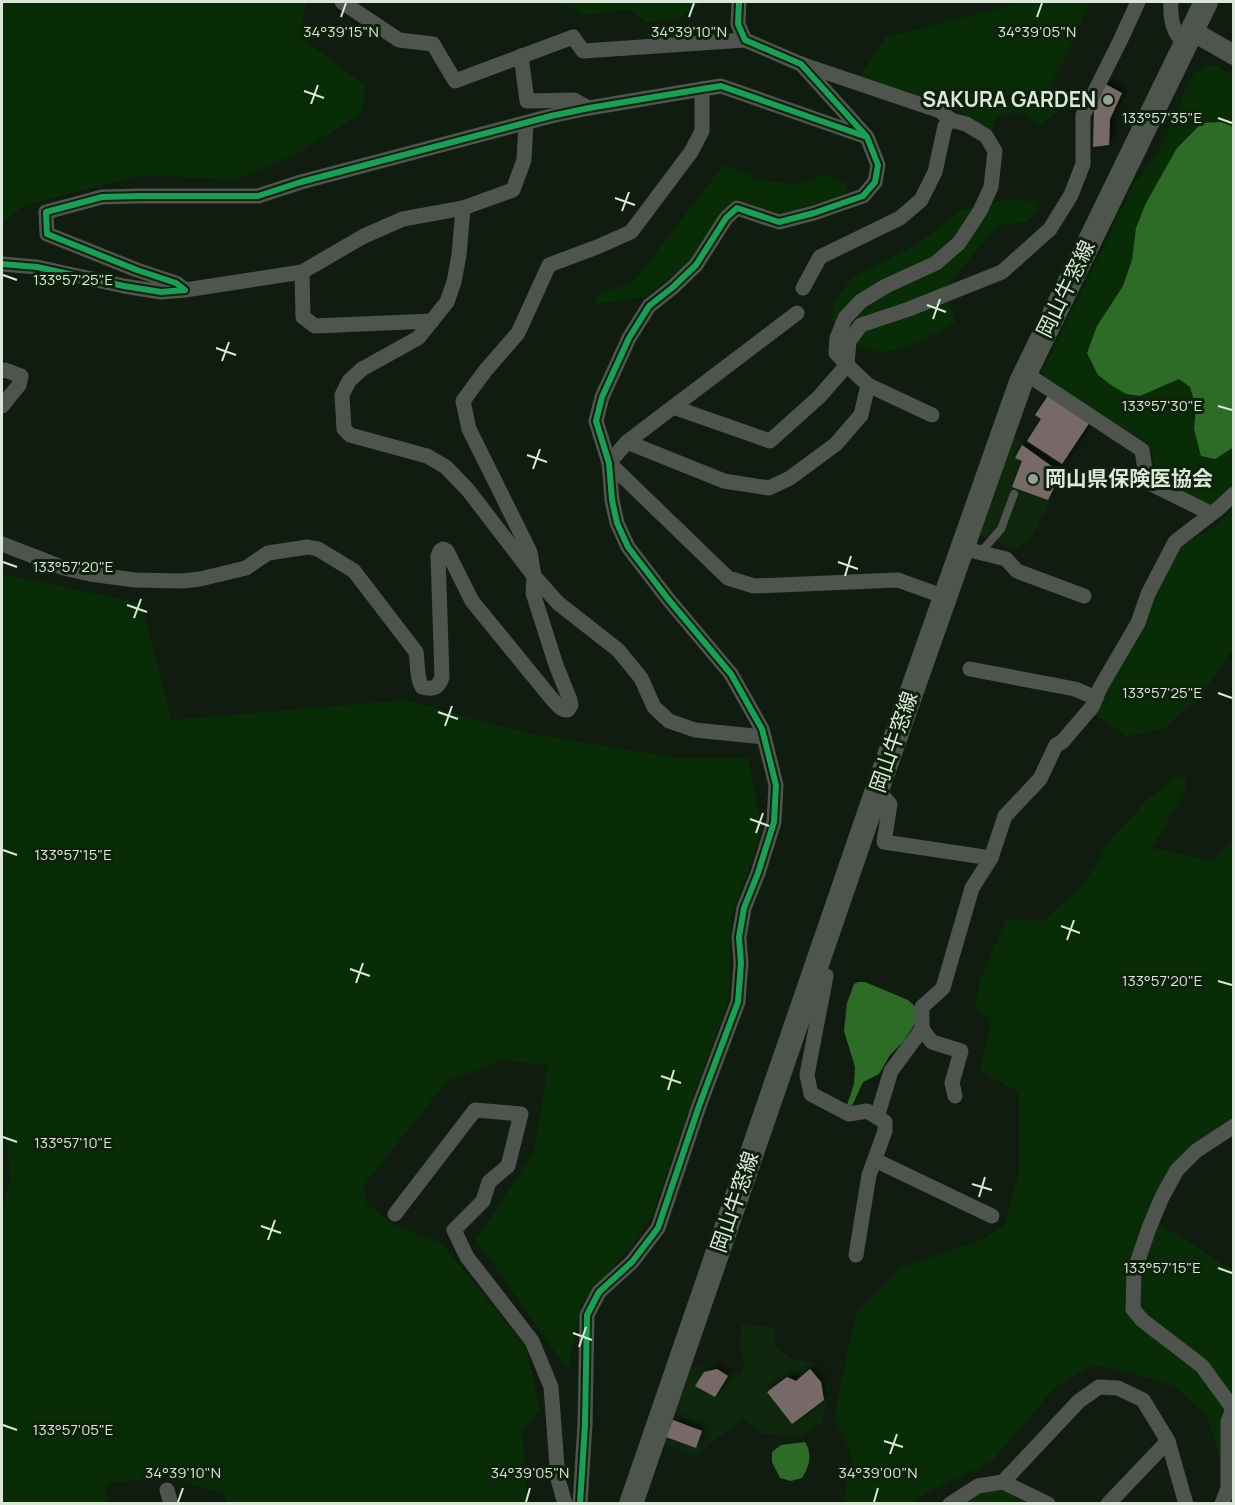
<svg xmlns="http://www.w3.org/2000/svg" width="1235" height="1505" viewBox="0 0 1235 1505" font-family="Manrope,'Noto Sans JP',sans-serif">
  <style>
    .built { fill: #0f270d }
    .green { fill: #082c06 }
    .water { fill: #2c6c27 }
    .building { fill: #786969; filter: url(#shadow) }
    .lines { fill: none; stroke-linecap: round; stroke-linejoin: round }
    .service { stroke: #4f544f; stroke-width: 8 }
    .minor { stroke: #4f544f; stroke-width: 15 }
    .tertiary { stroke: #4f544f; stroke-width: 20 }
    .primary { stroke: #4d554c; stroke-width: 24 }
    .cycleway-casing { stroke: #0d210b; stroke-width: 10 }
    .cycleway { stroke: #1a9f57; stroke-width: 6 }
    .ticks { fill: none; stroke: #dbe8d9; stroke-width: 2 }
    .poi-dot { fill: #94a193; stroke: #0d210b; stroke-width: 2 }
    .labels { text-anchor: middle; stroke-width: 6; stroke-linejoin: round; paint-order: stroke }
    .poi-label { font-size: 21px; font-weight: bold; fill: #dbe8d9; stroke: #0d210b; text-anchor: end }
    .street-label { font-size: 21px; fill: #dbe8d9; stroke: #0d210b }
    .ticks-label { font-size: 15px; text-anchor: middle; fill: #dbe8d9; stroke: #0d210b; stroke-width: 6; stroke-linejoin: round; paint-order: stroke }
  </style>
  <defs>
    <filter id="shadow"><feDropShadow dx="4" dy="-4" stdDeviation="3" flood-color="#0009"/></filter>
  </defs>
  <rect width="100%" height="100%" fill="#111c10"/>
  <g class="built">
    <path d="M1011 435 1066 472 1030 540 1015 548 975 534Z"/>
    <path d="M742 1324 774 1327V1346L793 1359 814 1363 831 1388 821 1424 800 1437 763 1434 743 1419 694 1456 658 1441 690 1369 710 1363 740 1376 744 1365 739 1346Z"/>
  </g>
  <g class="green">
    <path d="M2 2H307L299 37 365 85 362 113 298 153 237 180 141 175 23 206 2 224Z"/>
    <path d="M560 2H703L678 19 646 22 629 9 584 15Z"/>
    <path d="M1023 2H1089L1068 52 1049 88 1067 105 1041 124 1018 112 996 117 992 132 964 114 910 92 859 78 886 37Z"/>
    <path d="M1207 66H1217L1233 75V486L1213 505 1198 504 1175 491 1157 472 1148 443 1054 386 1042 372 1132 188 1160 149 1176 115 1187 84 1195 72Z"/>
    <path d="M724 164 757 179 798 185 822 174 847 183 844 196 778 214 740 200 722 212 691 262 644 297 595 304 597 295 635 280Z"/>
    <path d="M1003 200 1035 201 1038 211 1026 222 998 225 945 288 955 323C931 335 890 362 863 347 854 341 840 327 831 319L834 302 852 278 916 245 961 210Z"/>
    <path d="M1233 507V648L1203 693 1164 729 1127 736 1093 713 1140 630 1180 545 1215 527Z"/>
    <path d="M2 574 141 603 172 720 405 700 528 733 678 758H748L762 831 731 919 729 998 652 1215 633 1244 581 1304 568 1370 476 1240 534 1151 548 1065 503 1060 447 1081 363 1186 367 1204 391 1223 443 1245 526 1347 540 1410 522 1431 527 1498 526 1503H228L223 1493 164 1476 105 1484 108 1503 2 1504V1206L11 1179 5 1129 2 1118Z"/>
    <path d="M1178 775 1186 780 1185 790 1152 848 1214 861 1233 837V1117L1198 1141 1147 1216 1233 1270V1503L1207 1416 1174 1386 1129 1372 1093 1365 1056 1386 992 1461 934 1489 910 1503H843L852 1455 834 1417 856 1313 900 1268 983 1239 1004 1225 1019 1174V1092L980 1071 992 1019 975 1010 981 978 1006 920 1044 921 1086 881 1111 839 1146 801Z"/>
    <path d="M982 1491H1010L1034 1504H964Z"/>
  </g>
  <g class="water">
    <path d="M1221 122 1234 127V447L1215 459 1201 456 1194 429 1196 407 1190 387 1179 379 1140 396 1126 394 1111 385 1098 375 1087 353 1097 326 1123 286 1132 260 1136 228 1146 203 1177 148 1202 123Z"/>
    <path d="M858 982H865L908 1000 917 1008 918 1019 903 1042 890 1055 879 1074 863 1082 852 1106 847 1105 854 1084 855 1067 844 1031 847 1003 854 984Z"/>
    <path d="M805 1442C813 1454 809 1467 802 1478L791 1481 780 1478 772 1462V1452L781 1445Z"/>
  </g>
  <g class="building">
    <path d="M1105 84 1122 93 1110 119 1109 145 1093 147 1094 108Z"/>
    <path d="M1049 394 1090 422 1062 464 1027 441 1041 419 1035 415Z"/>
    <path d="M1022 445 1061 473 1048 500 1012 487 1022 461 1015 458Z"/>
    <path d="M717 1369 728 1376 715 1397 695 1386 704 1372Z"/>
    <path d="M810 1369 821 1382 824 1400 792 1424 767 1392 787 1377 796 1381Z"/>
    <path d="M673 1420 702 1431 696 1448 666 1437Z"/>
  </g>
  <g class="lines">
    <path class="service" d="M980 553 1001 529 1014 494"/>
    <g class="minor">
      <path d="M342 2 399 40 433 44 455 81 573 37 583 51 745 40"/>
      <path d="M1171 2C1170 18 1172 34 1186 44"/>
      <path d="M521 56 527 101 574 100 589 108"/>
      <path d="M804 65 940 111 951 120"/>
      <path d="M463 208 459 255 454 282 447 302 418 338 362 369 349 381 342 395 344 429 350 435 427 456 446 467 468 490 534 576 558 603 618 650 641 678 654 707 669 721 695 730 764 737"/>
      <path d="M2 264 37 267 124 286 161 292 185 290 176 283 137 270 47 234 46 212 102 197 140 196H258L301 182 551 116 589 108 702 89 721 86 864 136"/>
      <path d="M302 272 303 317 315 326 432 321"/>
      <path d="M185 290 302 272 364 236 403 219 463 208 513 190 524 160 526 123"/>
      <path d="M2 371 5 370 21 376 19 385 2 406"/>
      <path d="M1025 373 1142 450 1147 482 1210 513"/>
      <path d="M868 385 932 415"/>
      <path d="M673 407 770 441 819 397 847 365 836 353 837 338 845 318 861 301 886 286 936 263 959 243 980 211 991 187 995 151 986 136 966 124 951 120 945 126 935 172 921 200 900 218 820 257 803 288"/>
      <path d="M627 442 797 313"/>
      <path d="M609 463 627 442 724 481 769 488 790 478 836 444 861 415 868 385 847 365 849 341 861 325 909 309 1002 272 1050 229 1071 195 1083 164V115L1120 41 1138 2"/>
      <path d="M609 463 728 578 754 586 898 580 945 597"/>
      <path d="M2 544 64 568 90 574 135 580 182 581 200 579 246 568 268 553 308 547 318 549 354 571 416 652C418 664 416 676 422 687 433 690 439 687 442 677L438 556 440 551 443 549 447 551 472 601 552 699C557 704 561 711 568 710L571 705 570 700 556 665 533 593 534 576 530 552 469 429 463 401 485 371 518 333 549 265 597 247 631 232 691 152 702 131V89"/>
      <path d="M962 548 1006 559 1017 571 1084 596"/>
      <path d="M970 669 1075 689 1096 698"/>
      <path d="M877 790 890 804 884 842 991 858 1005 816 1040 779 1056 745 1062 742 1092 707 1100 688 1138 623 1148 594 1175 542 1219 508 1234 494"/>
      <path d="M814 971 826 976 807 1075 811 1094 849 1114 867 1111 885 1122V1131L869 1175 856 1255"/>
      <path d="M922 1029V1007L943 988 972 888 991 858"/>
      <path d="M877 1117 891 1071 922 1029 932 1042 961 1051 952 1083 955 1096"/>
      <path d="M1234 1126 1196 1151 1177 1170 1162 1197 1149 1228 1134 1272 1133 1309 1142 1320 1202 1366 1234 1410"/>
      <path d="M875 1160 992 1216"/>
      <path d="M395 1214 475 1110 521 1114 508 1166 489 1182 483 1201 454 1230 467 1257 532 1341 551 1387 558 1479 565 1504"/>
      <path d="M1003 1482 1079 1401 1099 1387 1118 1388 1143 1400 1168 1441 1186 1504"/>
      <path d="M167 1490 171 1504"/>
      <path d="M580 1504 585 1424 587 1315 599 1292 632 1262 658 1228 699 1106 738 1002 741 963 739 937 744 908 758 873 774 822 776 785 762 729 731 674 668 599 628 547 617 523 612 500 609 463 596 421 602 397 629 338 649 306 673 287 696 265 726 218 737 208 779 222 814 213 863 196 875 182 878 165 867 137 801 64 745 40 738 24 739 2"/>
      <path d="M950 1504 978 1486 1003 1482 1048 1504"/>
      <path d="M1108 1504 1168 1441"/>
      <path d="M1222 1504 1228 1488V1422L1233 1408"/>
    </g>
    <path class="tertiary" d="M1192 31 1234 55"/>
    <path class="primary" d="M631 1504 877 790 1021 382 1206 2"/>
    <g class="cycleway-casing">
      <g id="cycleway">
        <path d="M2 264 37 267 124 286 161 292 185 290 176 283 137 270 47 234 46 212 102 197 140 196H258L301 182 551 116 589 108 702 89 721 86 864 136"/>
        <path d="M580 1504 585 1424 587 1315 599 1292 632 1262 658 1228 699 1106 738 1002 741 963 739 937 744 908 758 873 774 822 776 785 762 729 731 674 668 599 628 547 617 523 612 500 609 463 596 421 602 397 629 338 649 306 673 287 696 265 726 218 737 208 779 222 814 213 863 196 875 182 878 165 867 137 801 64 745 40 738 24 739 2"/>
      </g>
    </g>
    <use href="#cycleway" class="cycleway"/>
  </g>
  <path class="ticks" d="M341 17 346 3M689 17 694 3M1037 17 1042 3M304 91 324 98M311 104 318 85M1218 118 1232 123M615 198 635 205M622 211 629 192M3 275 17 280M927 305 946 312M933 319 940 299M216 348 236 355M222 361 229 342M1218 406 1232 410M527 455 547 462M533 469 540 449M3 562 17 567M838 562 858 569M845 576 851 556M127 605 147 612M134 618 141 599M1218 693 1232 698M438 712 458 719M445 726 452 706M750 819 769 826M756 833 763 813M3 850 17 855M1061 926 1080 933M1067 940 1074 920M350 969 370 976M1218 981 1232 985M356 983 363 963M661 1076 681 1083M668 1090 674 1070M3 1137 17 1142M972 1184 992 1190M979 1197 985 1177M261 1226 281 1233M268 1240 275 1220M1218 1268 1232 1273M573 1333 592 1340M579 1347 586 1327M3 1425 17 1430M884 1441 903 1447M890 1454 897 1434M178 1502 183 1488M526 1502 530 1488M874 1502 878 1488"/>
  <g class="poi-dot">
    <circle cx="1108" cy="100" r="6"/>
    <circle cx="1033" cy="479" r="6"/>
  </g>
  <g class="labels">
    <g class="poi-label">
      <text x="1096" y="107">SAKURA GARDEN</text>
      <text x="1045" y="486" text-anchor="start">岡山県保険医協会</text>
    </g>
    <g class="street-label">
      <text transform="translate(1066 289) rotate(-64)" y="7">岡山牛窓線</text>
      <text transform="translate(894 742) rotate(-71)" y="7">岡山牛窓線</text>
      <text transform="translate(735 1202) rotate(-71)" y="7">岡山牛窓線</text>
    </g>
  </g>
  <g class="ticks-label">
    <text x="341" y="37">34°39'15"N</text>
    <text x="689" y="37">34°39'10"N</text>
    <text x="1037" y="37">34°39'05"N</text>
    <text x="1162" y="123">133°57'35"E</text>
    <text x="73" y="285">133°57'25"E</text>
    <text x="1162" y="411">133°57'30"E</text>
    <text x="73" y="572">133°57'20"E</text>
    <text x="1162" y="698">133°57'25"E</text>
    <text x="73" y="860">133°57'15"E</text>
    <text x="1162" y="986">133°57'20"E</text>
    <text x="73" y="1148">133°57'10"E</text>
    <text x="1162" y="1273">133°57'15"E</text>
    <text x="73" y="1435">133°57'05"E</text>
    <text x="183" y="1478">34°39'10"N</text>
    <text x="530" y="1478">34°39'05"N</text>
    <text x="878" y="1478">34°39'00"N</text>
  </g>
  <rect width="1235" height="1505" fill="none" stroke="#dbe8d9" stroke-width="6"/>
</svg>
